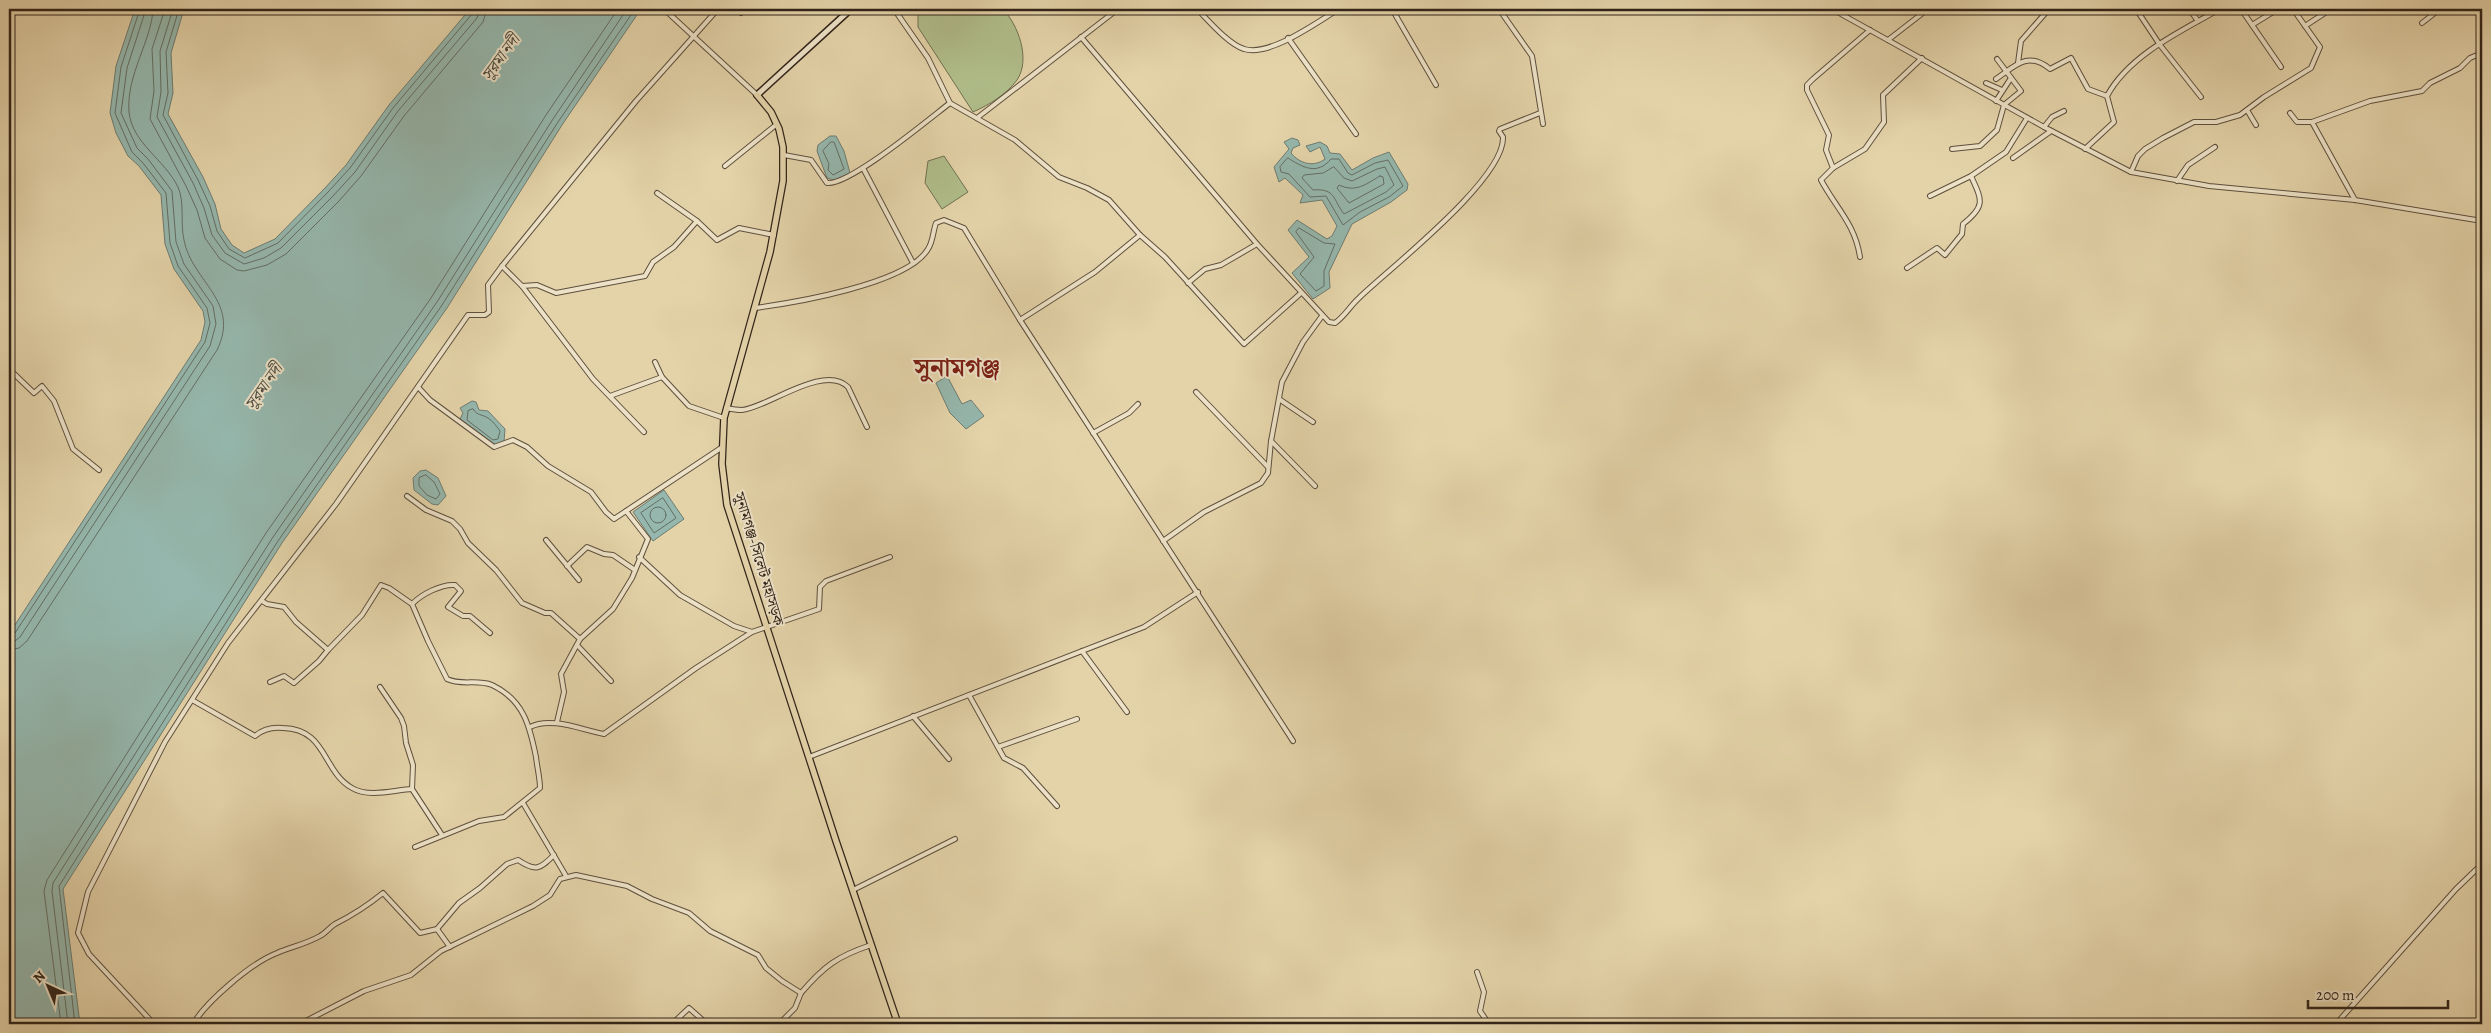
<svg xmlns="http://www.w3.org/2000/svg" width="2491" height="1033" viewBox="0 0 2491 1033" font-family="Alegreya,'Noto Serif Bengali',serif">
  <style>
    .green { fill: #b0be8b; stroke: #707152 }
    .water { fill: #95b7ad; stroke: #6d7c72 }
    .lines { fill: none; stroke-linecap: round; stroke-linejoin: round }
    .shore { stroke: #636e64; stroke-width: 1 }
    .ferry { stroke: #4a493f; stroke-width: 1; stroke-dasharray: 6 5; stroke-linecap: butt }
    .street-casing { stroke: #5e503e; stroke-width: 6 }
    .secondary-casing { stroke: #31241a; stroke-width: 8 }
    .primary-casing { stroke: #31241a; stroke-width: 8 }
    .street { stroke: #ede2c7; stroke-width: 4 }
    .secondary { stroke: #ede2c7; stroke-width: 5 }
    .primary { stroke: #e4d3a9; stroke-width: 5.5 }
    .labels { text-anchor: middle; stroke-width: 4; stroke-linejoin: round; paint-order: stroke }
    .street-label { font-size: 15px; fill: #31241a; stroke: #ede2c7 }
    .water-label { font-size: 16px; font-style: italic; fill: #4a493f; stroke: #ede2c7 }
    .town-label { font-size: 25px; font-weight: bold; fill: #7a1f14; stroke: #ede2c7 }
  </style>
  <rect width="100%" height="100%" fill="#e4d3a9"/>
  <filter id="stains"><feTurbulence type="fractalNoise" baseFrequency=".004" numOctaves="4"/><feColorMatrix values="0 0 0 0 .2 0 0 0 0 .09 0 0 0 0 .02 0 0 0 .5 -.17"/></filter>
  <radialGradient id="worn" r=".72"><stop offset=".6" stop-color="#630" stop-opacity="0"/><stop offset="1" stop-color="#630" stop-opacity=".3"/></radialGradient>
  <g class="green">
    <path d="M918 9H1003C1018 25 1031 59 1017 80 1007 94 989 105 973 112L918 27Z"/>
    <path d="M944 156 968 192 942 209 925 183 928 161Z"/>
  </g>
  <g class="water">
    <path d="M135 9H184L171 53 173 93 168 114 203 177 215 204 221 229 232 245 244 253 275 239 325 188 346 165 389 105 470 9H641L562 125 447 308 282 543 63 889 80 1024H9V634L201 340 205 322 203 311 174 269 165 244 161 195 139 166 128 156 116 133 110 113 116 66Z"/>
    <path d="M830 136H836L844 151 850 173 834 180 827 178 817 151 818 145Z"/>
    <path d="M1292 138 1298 140 1300 145 1293 148 1291 153C1299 163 1313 168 1325 159L1320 147 1310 152 1306 146 1320 142 1327 146 1330 153 1340 154 1352 170 1373 158 1389 152 1408 184 1407 190 1391 202 1352 224 1329 272 1330 288 1313 299 1292 273 1309 257 1288 230 1297 220 1327 239 1332 236 1337 226 1322 200 1300 203 1303 195 1285 178 1279 182 1274 167 1289 149 1284 142Z"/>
    <path d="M947 376 962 404 971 400 984 416 966 429 950 413 936 383Z"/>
    <path d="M472 401 476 402 479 410 488 411 505 429 504 442 493 446 460 419 463 413 460 408Z"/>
    <path d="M426 470 438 478 446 496 438 505 432 504 414 490 413 478 420 471Z"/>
    <path d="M664 490 684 519 653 541 633 512Z"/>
  </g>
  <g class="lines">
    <g class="shore">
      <path d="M165 9 152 49 154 91 150 119 186 186 197 210 205 238 220 259 237 270 244 271 267 265 286 254 339 201 361 176 404 116 483 22 487 9"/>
      <path d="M173 9 160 51 161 92 157 117 193 183 204 208 212 235 225 253 244 264 264 258 281 248 333 196 355 172 398 111 477 18 480 9"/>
      <path d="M179 9 166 52 168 93 163 115 198 180 210 206 217 231 229 249 245 258 278 243 329 191 350 168 393 108 472 14 473 9"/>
      <path d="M831 142H834L844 169 833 175 828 170 829 164 823 151Z"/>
      <path d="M1288 158C1302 167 1317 176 1331 159H1339L1348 173 1352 175 1375 163 1388 160 1403 186 1389 197 1360 212 1343 225 1326 196 1310 197 1289 174 1281 172 1280 167Z"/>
      <path d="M1334 167 1344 178 1352 181 1377 169 1385 167 1394 185 1386 192 1344 214C1333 200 1336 188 1313 190L1302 178 1304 175 1323 173Z"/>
      <path d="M1380 176 1383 177 1384 184 1349 203 1337 188 1339 185C1356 193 1366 184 1380 176Z"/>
      <path d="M1299 228 1324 243 1335 244 1324 271V286L1316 291 1300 274 1314 257 1296 232Z"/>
      <path d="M473 409C477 416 482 414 488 418 493 421 497 427 500 431L498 439 493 440 467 420 468 411Z"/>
      <path d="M426 475 434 482 440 494 436 499 427 495 419 486V478Z"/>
      <path d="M663 498 676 518 654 533 641 513Z"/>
      <circle cx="658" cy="515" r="8"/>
      <path d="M9 636 15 633 205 342 210 323 207 308 178 266 170 243 166 193 143 163 132 152 115 113 121 67 140 9"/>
      <path d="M9 642 15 641 20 637 210 346 216 324 213 306 184 264 176 242 172 191 148 159 137 148 121 113 127 68 146 9"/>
      <path d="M9 650 19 648 27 641 217 350C241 301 192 282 184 240 180 224 185 203 178 187 165 160 132 143 129 112 126 75 152 40 153 9"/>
      <path d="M61 1024 44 891 47 880 266 533 431 298 546 115 618 9"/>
      <path d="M68 1024 52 891 53 883 273 537 437 302 553 119 627 9"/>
      <path d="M75 1024 59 886 278 541 442 305 558 122 635 9"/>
    </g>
    <path class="ferry" d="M466 13 515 9"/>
    <g class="street-casing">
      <g id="street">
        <path d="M664 9 757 95"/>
        <path d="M894 9 928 58 950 103 1015 140 1059 177 1087 188 1109 200 1140 235 1165 257 1244 344 1301 293"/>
        <path d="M1197 9C1208 20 1229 45 1244 49 1270 57 1317 22 1339 9"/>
        <path d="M1392 9 1436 85"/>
        <path d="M1499 9 1532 56 1543 124"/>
        <path d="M1832 9 2044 127 2131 172 2209 186 2355 200 2482 221"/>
        <path d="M2136 9 2160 45 2201 97"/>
        <path d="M2189 9 2198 21"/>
        <path d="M2241 9 2281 67"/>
        <path d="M741 13 745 9"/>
        <path d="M2422 23 2440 9"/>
        <path d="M2252 25 2278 9"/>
        <path d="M2305 26 2331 9"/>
        <path d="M1081 37 1257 244 1329 322 1335 323C1345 316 1350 306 1359 298 1390 268 1505 179 1503 137L1499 131 1500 129 1540 113"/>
        <path d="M1288 38 1356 134"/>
        <path d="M1888 40 1928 9"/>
        <path d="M2018 63 2021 41 2049 9"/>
        <path d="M1996 79C2016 65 2028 51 2050 69L2071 58 2088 89 2107 96"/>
        <path d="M1986 83 2002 90"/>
        <path d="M1996 101 2011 78"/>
        <path d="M2247 110 2256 125"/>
        <path d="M2290 113 2297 122H2312"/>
        <path d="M977 118 1118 9"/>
        <path d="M2044 127 2052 117 2064 111"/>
        <path d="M1952 149 1980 146 1997 130 2004 105 2021 91 1997 59"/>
        <path d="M2085 149 2114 122 2107 96C2129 55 2181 31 2220 9"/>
        <path d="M784 155 811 160 827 183C849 186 929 119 950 103"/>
        <path d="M2013 158 2051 131"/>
        <path d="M725 166 777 124"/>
        <path d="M863 168 913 263"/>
        <path d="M1833 168 1865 149 1884 122 1883 95 1922 58"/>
        <path d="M2131 172 2138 156 2145 149 2163 138 2194 122H2216L2240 115 2264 97 2311 68 2320 47 2293 9"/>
        <path d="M2177 181 2188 165 2215 147"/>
        <path d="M657 193 697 221"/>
        <path d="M1930 196 1971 176 2006 152 2027 118"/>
        <path d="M2355 200 2312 122 2370 101 2422 91 2430 83 2460 68 2470 58 2482 53"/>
        <path d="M1860 257C1855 224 1836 208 1821 180L1833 168 1826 150 1829 135 1807 90V85L1813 79 1870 30"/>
        <path d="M502 266 522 286 537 285 556 293 645 276 653 262 674 247 697 221 717 240 739 228 774 235"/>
        <path d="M1907 268 1937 248 1945 255 1962 234 1963 224C1986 206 1982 200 1971 176"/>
        <path d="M1188 283 1205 269 1221 265 1257 244"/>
        <path d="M522 286 593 379 644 432"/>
        <path d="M754 308C793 303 908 284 928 249 933 242 933 231 936 223L944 220 964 228 1020 320 1293 741"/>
        <path d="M1020 320 1095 272 1140 235"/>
        <path d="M655 362 662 377 689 406 724 418"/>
        <path d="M9 369 34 393 42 386 54 401 73 449 99 470"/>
        <path d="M418 387 430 400 494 447 513 440 527 447 548 466 591 492 606 512 614 519 721 448"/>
        <path d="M1196 392 1268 467"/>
        <path d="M610 396 662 377"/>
        <path d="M1279 399 1313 422"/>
        <path d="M726 408C731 409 737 410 742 410 767 408 824 363 848 387L867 427"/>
        <path d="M1093 433 1129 413 1138 404"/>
        <path d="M1271 441 1315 486"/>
        <path d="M407 496 426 510 452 521 460 529 468 543 496 570 522 603 545 613H551L580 639"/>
        <path d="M546 540 579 580"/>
        <path d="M1163 541 1204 512 1261 483 1268 473 1271 441 1282 382 1303 342 1322 316"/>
        <path d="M639 557 680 595 734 626 752 632 819 609 820 587 826 581 890 557"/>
        <path d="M567 566 587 547 604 554 613 555 635 570"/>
        <path d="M262 601 267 604 284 607 296 622 328 650 319 661 294 683 284 676 270 682"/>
        <path d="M412 604C422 594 441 584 455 585L461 591 448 607 463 616H470L490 633"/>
        <path d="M577 645 611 681"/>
        <path d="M328 650 362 615 381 585 389 588 412 604 428 641 447 679C461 686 477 679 492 685 524 700 530 727 536 757 537 767 540 778 540 788L504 817 479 821 415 847"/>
        <path d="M1082 651 1127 712"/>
        <path d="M380 687 401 718 404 726 406 743 413 765 412 789 442 835"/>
        <path d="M969 695 1004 758 1023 768 1057 806"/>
        <path d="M192 700 255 736C263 729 273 727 283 728 327 729 322 771 352 788 369 798 394 790 412 789"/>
        <path d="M913 716 949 759"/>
        <path d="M557 722 564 692 561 674 580 639 613 609 632 578 648 539 626 511"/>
        <path d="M530 727C551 716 582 730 604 734L696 668 752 632"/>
        <path d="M998 747 1077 719"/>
        <path d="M809 757 1144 627 1198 592"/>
        <path d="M523 803 566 876"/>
        <path d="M853 890 955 839"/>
        <path d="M437 929 459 903 480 888 507 864 518 860C536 872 540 869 554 855"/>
        <path d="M1477 972 1484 992 1480 1011 1489 1024"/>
        <path d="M154 1024 89 954 78 933 88 892 165 742 228 643 336 504 468 315H485L489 312 488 285 502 266 636 101 718 9"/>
        <path d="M193 1024C207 1001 251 963 277 953 291 947 306 944 320 936 326 933 330 927 335 924 353 915 367 906 383 893L420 933 437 929 450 947"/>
        <path d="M300 1024 364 991 411 975 441 951 533 906 550 895 560 879 576 875 627 886 652 899 689 913 710 931 758 955 766 968 782 981 801 993C824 966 838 956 871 945"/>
        <path d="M672 1024 689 1008 707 1024"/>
        <path d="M779 1024 795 1008 801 993"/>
        <path d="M2336 1024 2456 889 2482 864"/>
      </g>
    </g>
    <g class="secondary-casing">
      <path id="secondary" d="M757 95 851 9"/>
    </g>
    <g class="primary-casing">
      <path id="primary" d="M757 95 771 112 779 129 783 147V181L770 252 724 418 722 464 727 505 836 841 898 1024"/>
    </g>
    <use href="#street" class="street"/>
    <use href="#secondary" class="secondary"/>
    <use href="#primary" class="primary"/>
  </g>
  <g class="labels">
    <g class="street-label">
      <text transform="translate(759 559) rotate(73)" y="5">সুনামগঞ্জ-সিলেট মহাসড়ক</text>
    </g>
    <g class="water-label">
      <text transform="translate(500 57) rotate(-54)" y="6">সুরমা নদী</text>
      <text transform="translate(263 386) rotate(-55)" y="6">সুরমা নদী</text>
    </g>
    <g class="town-label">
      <text x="957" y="376">সুনামগঞ্জ</text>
    </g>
  </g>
  <rect width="2491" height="1033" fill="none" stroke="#e4d3a9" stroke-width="30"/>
  <rect x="10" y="10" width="2471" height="1013" fill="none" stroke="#31241a" stroke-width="2.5"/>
  <rect x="15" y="15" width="2461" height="1003" fill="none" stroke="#31241a"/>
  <g transform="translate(48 986) rotate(316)" stroke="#ede2c7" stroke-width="4" paint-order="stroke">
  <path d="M0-4L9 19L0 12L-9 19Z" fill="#31241a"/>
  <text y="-8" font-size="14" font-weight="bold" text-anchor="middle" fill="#31241a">N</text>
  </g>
  <path d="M2308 1000v8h140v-8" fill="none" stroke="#31241a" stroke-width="2.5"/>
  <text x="2316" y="1000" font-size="15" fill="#31241a" stroke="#ede2c7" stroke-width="4" paint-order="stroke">200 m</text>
  <rect width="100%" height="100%" filter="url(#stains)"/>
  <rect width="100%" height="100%" fill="url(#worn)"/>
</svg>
